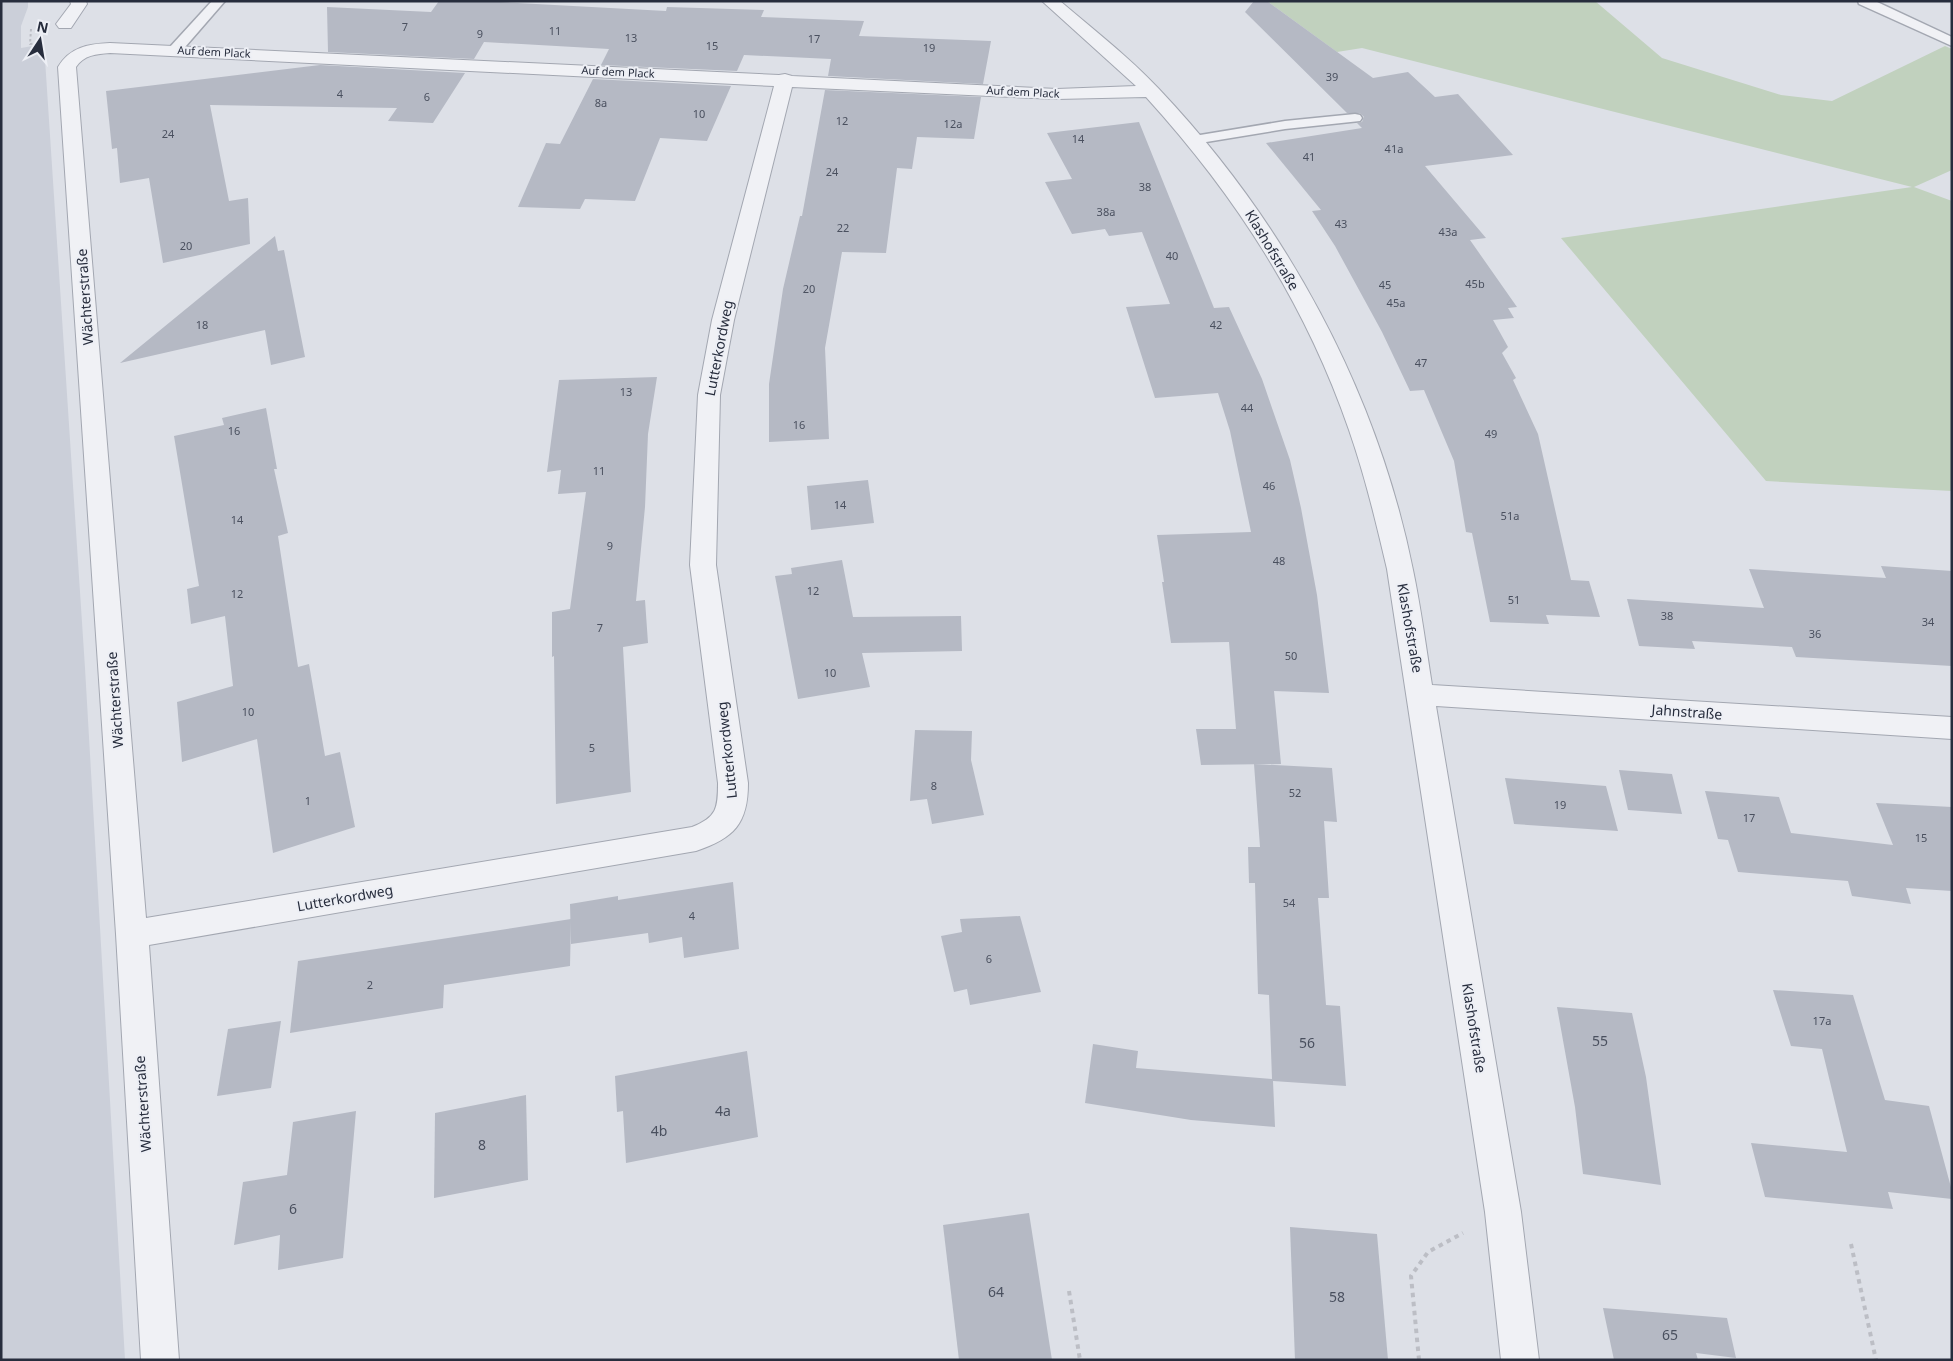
<svg xmlns="http://www.w3.org/2000/svg" width="1953" height="1361" viewBox="0 0 1953 1361" font-family="'Noto Sans',sans-serif">
  <style>
    .built { fill: #cbcfd9 }
    .green { fill: #c1d1be }
    .building { fill: #b5b9c4 }
    .lines { fill: none; stroke-linecap: round; stroke-linejoin: round }
    .lane-casing { stroke: #a3a7b1; stroke-width: 3 }
    .street-casing { stroke: #a3a7b1; stroke-width: 2 }
    .path-far1 { stroke: #bcbec5; stroke-width: 2; stroke-dasharray: 2.5 2.5; stroke-linecap: butt }
    .path { stroke: #bcbec5; stroke-width: 4; stroke-dasharray: 4.5 4.5; stroke-linecap: butt }
    .lane { fill: #f0f1f5; fill-rule: evenodd }
    .street { fill: #f0f1f5; fill-rule: evenodd }
    .labels { text-anchor: middle; stroke-width: 4; stroke-linejoin: round; paint-order: stroke }
    .number-label { font-size: 11px; fill: #4a505f }
    .far-street-label { font-size: 11px; fill: #272d3d; stroke: #edeff5 }
    .street-label { font-size: 14px; fill: #272d3d; stroke: #edeff5 }
    .near-number-label { font-size: 14px; fill: #4a505f }
  </style>
  <rect width="100%" height="100%" fill="#dde0e7"/>
  <path class="built" d="M1 1H28V7L21 26V48L44 44 85 668 125 1360H1Z"/>
  <path class="green" d="M1267 1H1595L1662 58 1781 95 1832 101 1945 46 1952 49V170L1914 187 1952 201V491L1766 481 1561 238 1912 187 1362 48 1337 52Z"/>
  <g class="building">
    <path d="M439 1H482L666 11 667 7 764 10 761 17 864 21 859 36 991 41 983 84 828 76 831 59 744 55 737 71 601 65 609 49 484 42 474 59 328 52 327 7 431 12Z"/>
    <path d="M1254 1H1267L1373 78 1408 72 1435 97 1458 94 1513 155 1425 166 1486 238 1470 240 1517 307 1508 308 1514 318 1493 320 1508 347 1502 353 1516 378 1513 380 1538 434 1571 580 1589 581 1600 617 1546 615 1549 624 1490 622 1472 533 1466 532 1454 461 1424 390 1410 391 1382 332 1335 246 1312 211 1321 210 1266 143 1362 128 1357 123 1362 122 1364 117 1360 113H1347L1245 12Z"/>
    <path d="M320 65 465 73 433 123 388 121 397 108 210 105 229 201 248 198 250 244 163 263 149 178 120 183 117 148 112 149 106 91Z"/>
    <path d="M593 79 731 86 707 141 660 138 635 201 585 199 580 209 518 207 546 143 560 144Z"/>
    <path d="M825 90 981 97 974 139 917 137 912 169 897 168 886 253 842 252 825 348 829 439 769 442V384L783 289 800 216H802Z"/>
    <path d="M1139 122 1214 308 1229 307 1262 379 1290 460 1301 508 1317 595 1329 693 1274 691 1281 764 1201 765 1196 729H1236L1229 642 1171 643 1162 582H1164L1157 535 1251 532 1230 431 1218 393 1155 398 1126 307 1170 304 1142 232 1109 236 1105 229 1072 234 1045 182 1072 179 1047 133Z"/>
    <path d="M275 236 278 251 284 250 305 357 271 365 265 330 120 363Z"/>
    <path d="M657 377 648 434 645 507 636 601 645 600 648 643 623 647 631 792 556 804 554 656 552 657V612L570 609 586 492 558 494 561 470 547 472 559 380Z"/>
    <path d="M266 408 277 469H274L288 533 278 536 298 667 309 664 325 756 340 752 355 827 273 853 257 739 182 762 177 702 233 686 225 616 191 624 187 589 199 586 174 436 224 425 222 418Z"/>
    <path d="M868 480 874 523 811 530 807 486Z"/>
    <path d="M842 560 853 617 961 616 962 651 862 653 870 687 798 699 775 576 792 574 791 568Z"/>
    <path d="M1881 566 1952 571V666L1796 657 1792 647 1692 641 1695 649 1639 646 1627 599 1764 608 1749 569 1886 578Z"/>
    <path d="M915 730 972 731 971 760 984 815 932 824 927 799 910 801Z"/>
    <path d="M1254 764 1332 768 1337 822 1324 821 1329 898H1318L1326 1005 1340 1006 1346 1086 1273 1081 1275 1127 1191 1120 1085 1103 1093 1044 1138 1051 1136 1068 1272 1079 1269 995 1258 994 1255 883H1249L1248 847H1260Z"/>
    <path d="M1619 770 1672 774 1682 814 1628 810Z"/>
    <path d="M1505 778 1606 786 1618 831 1514 824Z"/>
    <path d="M1705 791 1779 797 1791 833 1893 845 1876 803 1952 807V891L1906 888 1911 904 1852 896 1848 881 1738 872 1728 840 1718 839Z"/>
    <path d="M733 882 739 949 684 958 682 937 649 943 648 933 571 944 570 904 618 896V900Z"/>
    <path d="M1020 916 1041 992 970 1005 967 989 954 992 941 936 962 932 960 919Z"/>
    <path d="M571 919 570 966 444 985 443 1008 290 1033 298 961Z"/>
    <path d="M1773 990 1853 995 1885 1100 1929 1106 1952 1191V1199L1888 1192 1893 1209 1765 1197 1751 1143 1847 1152 1822 1049 1791 1046Z"/>
    <path d="M1557 1007 1632 1013 1646 1077 1661 1185 1583 1174 1575 1107Z"/>
    <path d="M281 1021 271 1088 217 1096 228 1029Z"/>
    <path d="M747 1051 758 1137 626 1163 623 1111 617 1112 615 1076Z"/>
    <path d="M526 1095 528 1180 434 1198 435 1113Z"/>
    <path d="M356 1111 343 1258 278 1270 280 1235 234 1245 243 1182 287 1175 293 1122Z"/>
    <path d="M1029 1213 1052 1360H959L943 1225Z"/>
    <path d="M1290 1227 1377 1234 1388 1360H1295Z"/>
    <path d="M1603 1308 1727 1318 1736 1358 1696 1353 1698 1360H1614Z"/>
  </g>
  <g class="lines">
    <g class="lane-casing">
      <g id="lane">
        <path d="M212 1H225L179 54H169L167 51 169 48Z"/>
        <path d="M1858 1H1875L1952 37V46L1859 4Z"/>
        <path d="M1355 114 1360 115 1362 118 1360 121 1285 129 1194 144 1189 143 1187 140 1189 137 1194 136 1285 121Z"/>
      </g>
    </g>
    <g class="street-casing">
      <g id="street">
        <path d="M70 1H86L87 4 71 28H59L56 24 71 4Z"/>
        <path d="M1042 1H1060C1094 30 1129 57 1159 89 1285 222 1377 390 1413 570 1421 608 1426 647 1432 685L1952 717V739L1436 706 1521 1212 1539 1360H1501L1485 1212 1387 569C1376 522 1365 476 1349 430 1305 303 1236 196 1146 97L1057 99 792 87 734 320 720 395 716 565 748 783C748 824 734 838 696 851L149 945 179 1360H141L116 934 58 67C70 47 88 44 110 43L779 75 785 74 792 76 1057 89 1136 86ZM110 53 774 86 712 320 698 395 690 565 718 783C718 808 717 817 692 827L146 918 76 67C84 55 96 54 110 53Z"/>
      </g>
    </g>
    <path class="path-far1" d="M31 29 30 44 38 43"/>
    <g class="path">
      <path d="M1851 1244 1876 1360"/>
      <path d="M1069 1291 1080 1360"/>
      <path d="M1419 1360 1411 1276 1428 1252 1463 1233"/>
    </g>
    <use href="#lane" class="lane"/>
    <use href="#street" class="street"/>
  </g>
  <g class="labels">
    <g class="number-label">
      <text x="405" y="31">7</text>
      <text x="555" y="35">11</text>
      <text x="480" y="38">9</text>
      <text x="631" y="42">13</text>
      <text x="814" y="43">17</text>
      <text x="712" y="50">15</text>
      <text x="929" y="52">19</text>
      <text x="1332" y="81">39</text>
      <text x="340" y="98">4</text>
      <text x="427" y="101">6</text>
      <text x="601" y="107">8a</text>
      <text x="699" y="118">10</text>
      <text x="842" y="125">12</text>
      <text x="953" y="128">12a</text>
      <text x="168" y="138">24</text>
      <text x="1078" y="143">14</text>
      <text x="1394" y="153">41a</text>
      <text x="1309" y="161">41</text>
      <text x="832" y="176">24</text>
      <text x="1145" y="191">38</text>
      <text x="1106" y="216">38a</text>
      <text x="1341" y="228">43</text>
      <text x="843" y="232">22</text>
      <text x="1448" y="236">43a</text>
      <text x="186" y="250">20</text>
      <text x="1172" y="260">40</text>
      <text x="1475" y="288">45b</text>
      <text x="1385" y="289">45</text>
      <text x="809" y="293">20</text>
      <text x="1396" y="307">45a</text>
      <text x="202" y="329">18</text>
      <text x="1216" y="329">42</text>
      <text x="1421" y="367">47</text>
      <text x="626" y="396">13</text>
      <text x="1247" y="412">44</text>
      <text x="799" y="429">16</text>
      <text x="234" y="435">16</text>
      <text x="1491" y="438">49</text>
      <text x="599" y="475">11</text>
      <text x="1269" y="490">46</text>
      <text x="840" y="509">14</text>
      <text x="1510" y="520">51a</text>
      <text x="237" y="524">14</text>
      <text x="610" y="550">9</text>
      <text x="1279" y="565">48</text>
      <text x="813" y="595">12</text>
      <text x="237" y="598">12</text>
      <text x="1514" y="604">51</text>
      <text x="1667" y="620">38</text>
      <text x="1928" y="626">34</text>
      <text x="600" y="632">7</text>
      <text x="1815" y="638">36</text>
      <text x="1291" y="660">50</text>
      <text x="830" y="677">10</text>
      <text x="248" y="716">10</text>
      <text x="592" y="752">5</text>
      <text x="934" y="790">8</text>
      <text x="1295" y="797">52</text>
      <text x="308" y="805">1</text>
      <text x="1560" y="809">19</text>
      <text x="1749" y="822">17</text>
      <text x="1921" y="842">15</text>
      <text x="1289" y="907">54</text>
      <text x="692" y="920">4</text>
      <text x="989" y="963">6</text>
      <text x="370" y="989">2</text>
      <text x="1822" y="1025">17a</text>
    </g>
    <g class="far-street-label">
      <text transform="translate(214 52) rotate(3)" y="4">Auf dem Plack</text>
      <text transform="translate(618 72) rotate(3)" y="4">Auf dem Plack</text>
      <text transform="translate(1023 92) rotate(3)" y="4">Auf dem Plack</text>
    </g>
    <g class="street-label">
      <text transform="translate(1272 250) rotate(59)" y="5">Klashofstraße</text>
      <text transform="translate(85 297) rotate(-94)" y="5">Wächterstraße</text>
      <text transform="translate(719 348) rotate(-79)" y="5">Lutterkordweg</text>
      <text transform="translate(1410 628) rotate(80)" y="5">Klashofstraße</text>
      <text transform="translate(115 700) rotate(-94)" y="5">Wächterstraße</text>
      <text transform="translate(1687 712) rotate(4)" y="5">Jahnstraße</text>
      <text transform="translate(727 750) rotate(-96)" y="5">Lutterkordweg</text>
      <text transform="translate(345 898) rotate(-10)" y="5">Lutterkordweg</text>
      <text transform="translate(1474 1028) rotate(81)" y="5">Klashofstraße</text>
      <text transform="translate(143 1104) rotate(-94)" y="5">Wächterstraße</text>
    </g>
    <g class="near-number-label">
      <text x="1600" y="1046">55</text>
      <text x="1307" y="1048">56</text>
      <text x="723" y="1116">4a</text>
      <text x="659" y="1136">4b</text>
      <text x="482" y="1150">8</text>
      <text x="293" y="1214">6</text>
      <text x="996" y="1297">64</text>
      <text x="1337" y="1302">58</text>
      <text x="1670" y="1340">65</text>
    </g>
  </g>
  <rect width="1953" height="1361" fill="none" stroke="#272d3d" stroke-width="5"/>
  <g transform="translate(40 40) rotate(12)" stroke="#edeff5" stroke-width="4" paint-order="stroke">
  <path d="M0-4L9 19L0 12L-9 19Z" fill="#272d3d"/>
  <text y="-8" font-size="14" font-weight="bold" text-anchor="middle" fill="#272d3d">N</text>
  </g>
</svg>
